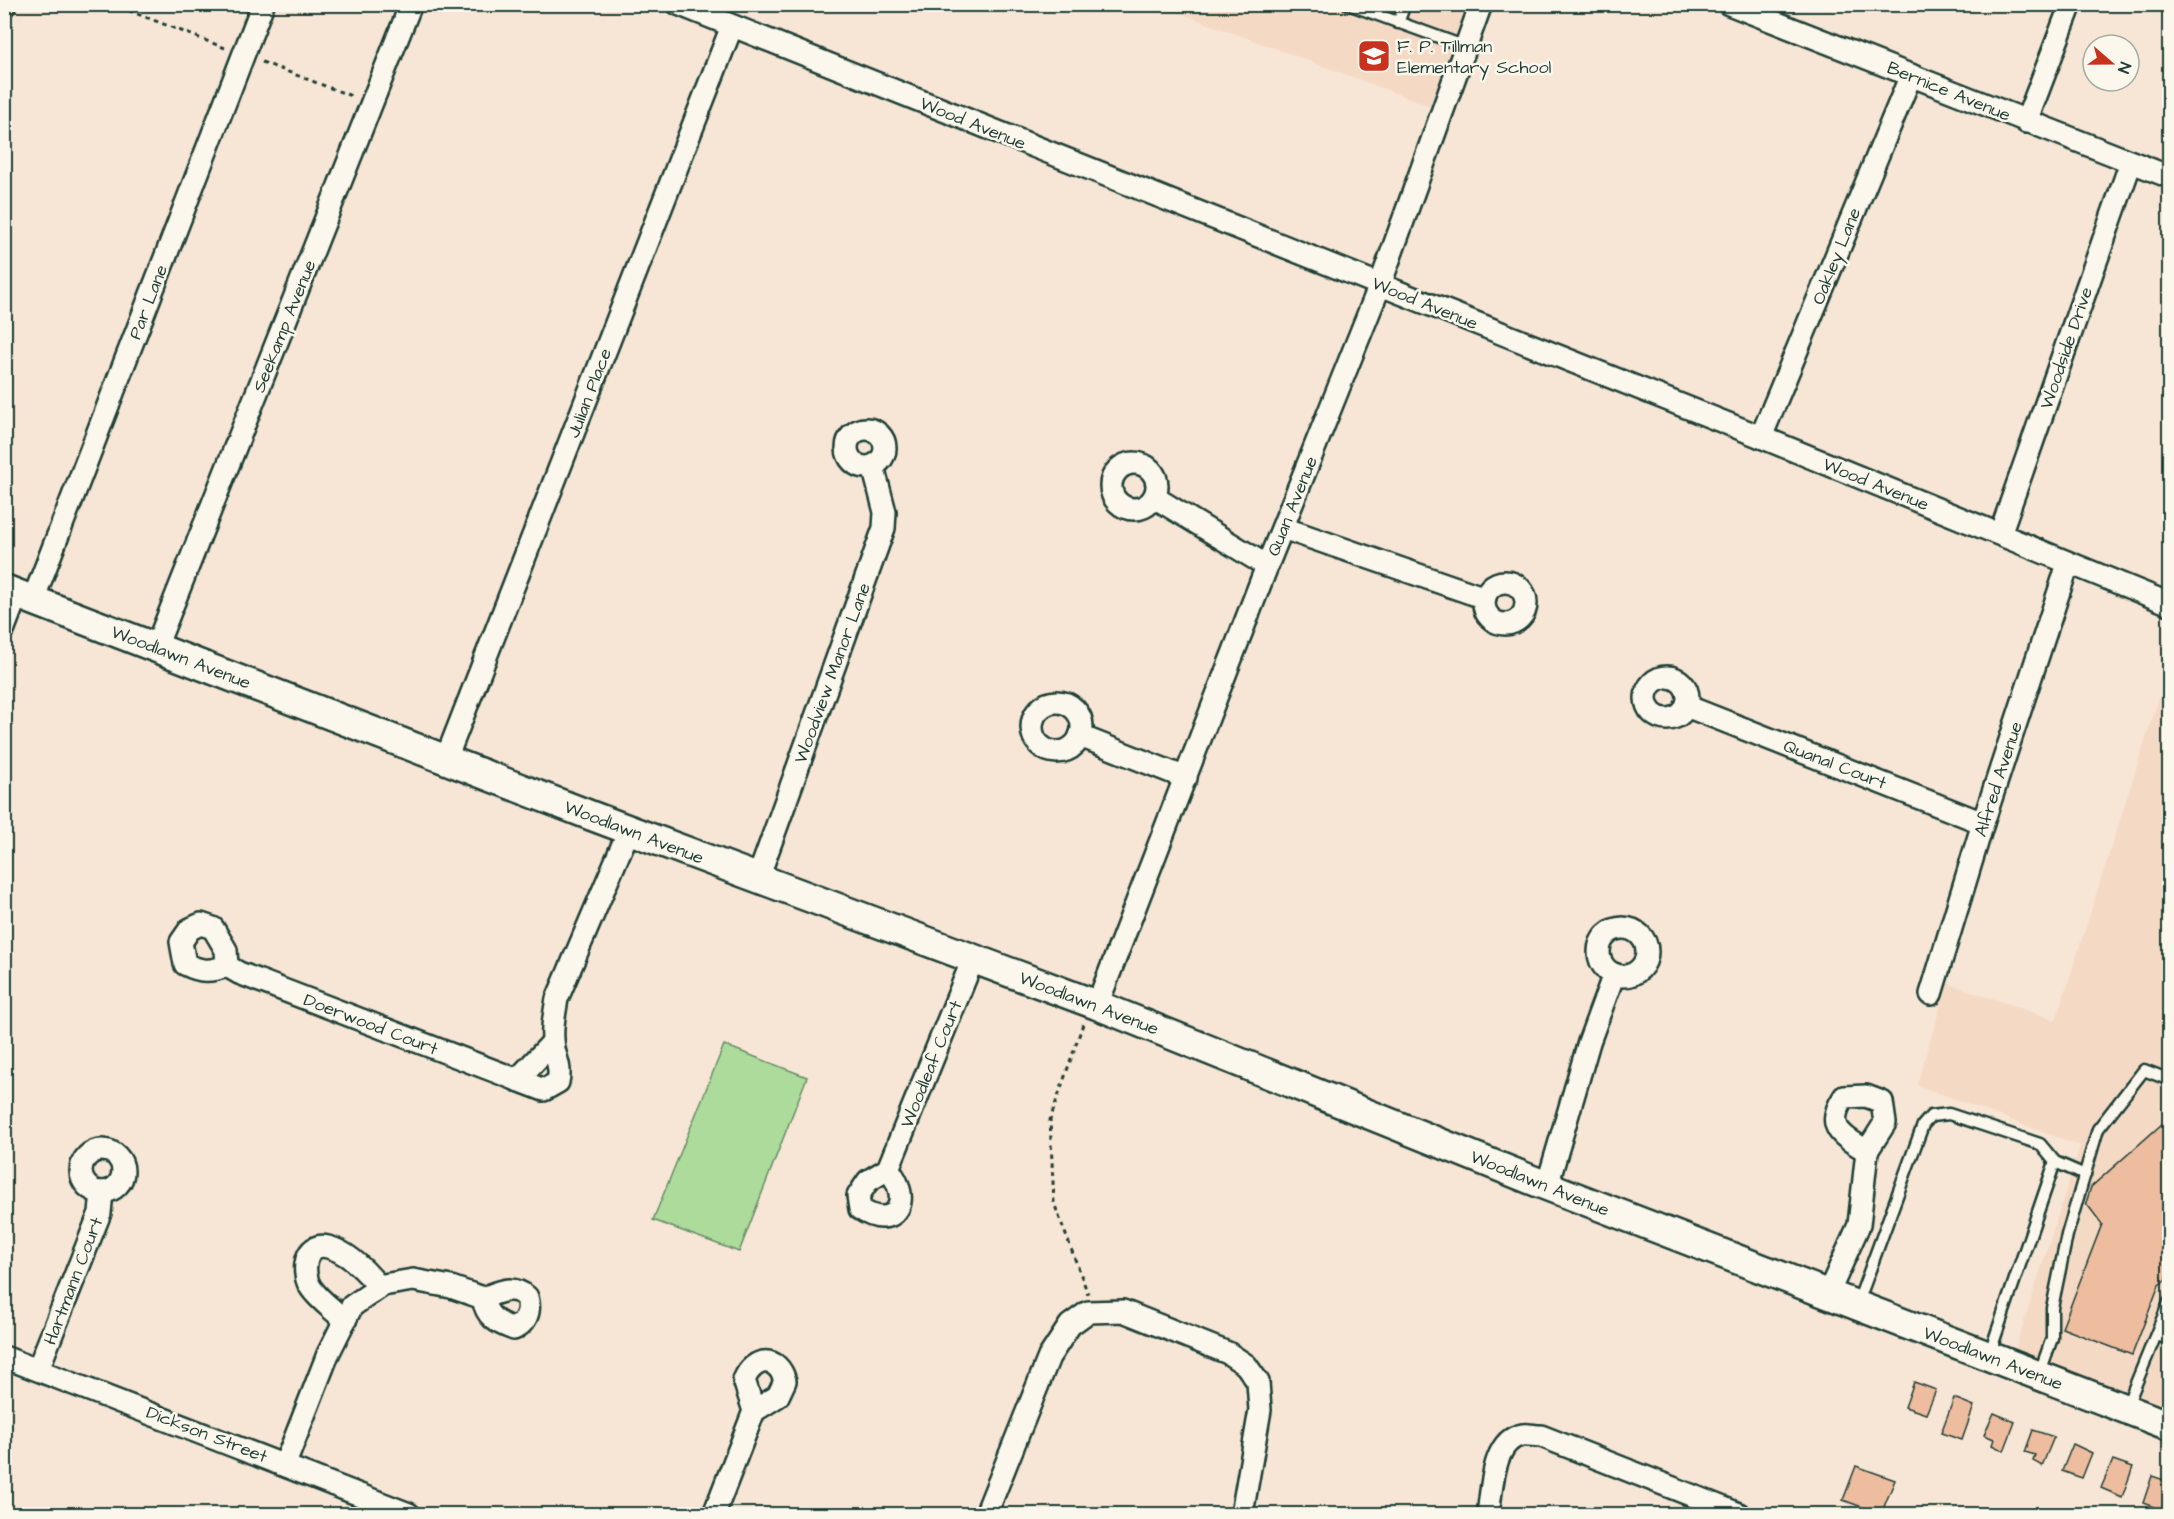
<svg xmlns="http://www.w3.org/2000/svg" width="2174" height="1519" viewBox="0 0 2174 1519" font-family="'Architects Daughter',sans-serif">
  <style>
    .built { fill: #f4dac5 }
    .green { fill: #addb9b; stroke: #668c68; stroke-width: 1.5 }
    .building { fill: #eebd9f; stroke: #1f3d34; stroke-width: 1.5 }
    .lines { fill: none; stroke-linecap: round; stroke-linejoin: round }
    .lane-casing { stroke: #1f3d34; stroke-width: 15 }
    .street-casing { stroke: #1f3d34; stroke-width: 26 }
    .secondary-casing { stroke: #1f3d34; stroke-width: 33 }
    .path { stroke: #1f3d34; stroke-width: 3; stroke-dasharray: 4.5 4.5; stroke-linecap: butt }
    .lane { stroke: #fbf7ec; stroke-width: 10 }
    .street { stroke: #fbf7ec; stroke-width: 21 }
    .secondary { stroke: #fbf7ec; stroke-width: 28 }
    .labels { text-anchor: middle; stroke-width: 5; stroke-linejoin: round; paint-order: stroke }
    .poi-label { font-size: 18px; fill: #1f3d34; stroke: #fbf7ec; text-anchor: start }
    .street-label { font-size: 18px; fill: #1f3d34; stroke: #fbf7ec }
  </style>
  <rect width="100%" height="100%" fill="#f7e6d5"/>
  <filter id="ink" filterUnits="userSpaceOnUse"><feTurbulence type="fractalNoise" baseFrequency=".0167" numOctaves="2"/><feDisplacementMap in="SourceGraphic" scale="12" xChannelSelector="R" yChannelSelector="G"/><feConvolveMatrix kernelMatrix="1 2 1 2 8 2 1 2 1" color-interpolation-filters="sRGB"/></filter>
  <g filter="url(#ink)">
    <g class="built">
      <path d="M1158 5H1472L1433 107Z"/>
      <path d="M2169 666V1413L2013 1356 2080 1146 1917 1085 1947 983 2056 1020Z"/>
    </g>
    <path class="green" d="M724 1045 807 1077 739 1252 653 1220Z"/>
    <g class="building">
      <path d="M2170 1117V1276L2159 1285 2132 1355 2062 1328 2102 1224 2086 1203 2091 1187Z"/>
      <path d="M1914 1382 1936 1390 1926 1414 1905 1407Z"/>
      <path d="M1954 1398 1974 1406 1962 1440 1941 1433Z"/>
      <path d="M1994 1413 2015 1422 2004 1451 1992 1445 1994 1439 1984 1435Z"/>
      <path d="M2033 1430 2054 1437 2042 1466 2033 1461 2035 1455 2025 1452Z"/>
      <path d="M2073 1444 2092 1453 2082 1478 2062 1471Z"/>
      <path d="M2113 1460 2133 1467 2122 1497 2101 1488Z"/>
      <path d="M1856 1466 1895 1480 1881 1514 1843 1500Z"/>
      <path d="M2152 1476 2170 1482 2162 1510 2143 1503Z"/>
    </g>
    <g class="lines">
      <g class="lane-casing">
        <g id="lane">
          <path d="M1348 4 1466 47"/>
          <path d="M1398 23 1405 4"/>
          <path d="M1857 1305 1923 1125 1931 1116 1949 1114 2040 1144 2055 1162 2085 1175"/>
          <path d="M2156 1335 2170 1339"/>
          <path d="M1989 1355 2055 1162"/>
          <path d="M2039 1375 2052 1338V1308L2067 1235 2098 1129 2144 1070 2170 1080"/>
          <path d="M2126 1408 2170 1300"/>
        </g>
      </g>
      <g class="street-casing">
        <g id="street">
          <path d="M678 4 1761 437 2170 604"/>
          <path d="M1729 4 2170 177"/>
          <path d="M4 6 5 4"/>
          <path d="M2026 122 2071 4"/>
          <circle cx="866" cy="448" r="19"/>
          <path d="M1761 437 1911 75"/>
          <circle cx="1134" cy="486" r="23"/>
          <path d="M1154 497 1267 566"/>
          <path d="M1283 528 1485 598"/>
          <path d="M2000 534 2131 162"/>
          <circle cx="1505" cy="603" r="21"/>
          <path d="M33 600 263 4"/>
          <path d="M4 628 17 594"/>
          <path d="M156 647 411 4"/>
          <circle cx="1667" cy="698" r="21"/>
          <circle cx="1057" cy="727" r="25"/>
          <path d="M1686 706 1983 823"/>
          <path d="M1080 736 1186 778"/>
          <path d="M446 759 732 26"/>
          <path d="M758 878 884 528 885 512 873 466"/>
          <circle cx="1623" cy="952" r="24"/>
          <path d="M227 966C210 972 201 972 185 964L181 942 190 929 201 924 213 928 226 950 227 966 239 973 544 1090 558 1082C561 1068 557 1062 554 1049 551 1032 554 1016 557 999L629 830"/>
          <path d="M1931 994 1983 823 2068 564"/>
          <path d="M1097 1005 1267 566 1380 285 1481 4"/>
          <path d="M517 1080 553 1042"/>
          <circle cx="102" cy="1171" r="21"/>
          <path d="M888 1169 868 1181 858 1196 860 1209C896 1233 914 1199 888 1169L973 959"/>
          <path d="M1547 1186 1589 1042 1614 974"/>
          <path d="M1828 1294 1859 1225 1867 1151 1885 1123 1882 1102 1866 1096 1844 1097C1824 1127 1842 1136 1867 1151"/>
          <path d="M345 1321C334 1310 319 1300 311 1288 301 1274 304 1241 328 1247 348 1252 367 1272 379 1287"/>
          <path d="M4 1357 409 1514"/>
          <path d="M38 1369 100 1213 102 1192"/>
          <path d="M285 1464 328 1354 352 1306 383 1285 413 1280 451 1287 483 1298C500 1292 512 1284 527 1297 531 1312 526 1322 514 1329 497 1323 486 1317 483 1298"/>
          <path d="M714 1514 754 1411 778 1396 785 1381C778 1355 754 1356 744 1380L754 1411"/>
          <path d="M986 1514 1049 1357 1070 1325 1088 1312 1123 1311 1228 1353 1246 1365 1258 1382 1260 1410 1242 1514"/>
          <path d="M1488 1514C1492 1491 1492 1440 1522 1435 1527 1434 1535 1436 1541 1436L1739 1514"/>
        </g>
      </g>
      <g class="secondary-casing">
        <path id="secondary" d="M4 589 592 816 1097 1005 1547 1186 2170 1426"/>
      </g>
      <g class="path">
        <path d="M112 4 225 48"/>
        <path d="M262 62 354 97"/>
        <path d="M1083 1024 1050 1120 1054 1203 1088 1294"/>
      </g>
      <use href="#lane" class="lane"/>
      <use href="#street" class="street"/>
      <use href="#secondary" class="secondary"/>
    </g>
  </g>
  <defs>
    <g id="school-square" transform="scale(1.725)"><rect x="-9" y="-9" width="18" height="18" rx="4" fill="#c8321e" stroke="#fbf7ec"/><path d="M0-5L7-2L0 1L-7-2ZM-4 1L0 2.5L4 1V4Q0 6-4 4Z" fill="#fff"/></g>
  </defs>
  <g fill-rule="evenodd">
    <use href="#school-square" x="1374" y="56"/>
  </g>
  <g class="labels">
    <g class="poi-label">
      <text x="1397" y="52">F. P. Tillman<tspan x="1397" dy="21">Elementary School</tspan></text>
    </g>
    <g class="street-label">
      <text transform="translate(1949 91) rotate(22)" y="6">Bernice Avenue</text>
      <text transform="translate(973 123) rotate(22)" y="6">Wood Avenue</text>
      <text transform="translate(1836 256) rotate(-68)" y="6">Oakley Lane</text>
      <text transform="translate(148 302) rotate(-69)" y="6">Par Lane</text>
      <text transform="translate(1425 303) rotate(22)" y="6">Wood Avenue</text>
      <text transform="translate(284 326) rotate(-68)" y="6">Seekamp Avenue</text>
      <text transform="translate(2066 348) rotate(-71)" y="6">Woodside Drive</text>
      <text transform="translate(589 393) rotate(-69)" y="6">Julian Place</text>
      <text transform="translate(1876 484) rotate(22)" y="6">Wood Avenue</text>
      <text transform="translate(1292 506) rotate(-68)" y="6">Quan Avenue</text>
      <text transform="translate(181 657) rotate(21)" y="6">Woodlawn Avenue</text>
      <text transform="translate(832 673) rotate(-70)" y="6">Woodview Manor Lane</text>
      <text transform="translate(1835 764) rotate(21)" y="6">Quanal Court</text>
      <text transform="translate(1998 779) rotate(-72)" y="6">Alfred Avenue</text>
      <text transform="translate(634 832) rotate(21)" y="6">Woodlawn Avenue</text>
      <text transform="translate(1089 1003) rotate(21)" y="6">Woodlawn Avenue</text>
      <text transform="translate(371 1024) rotate(21)" y="6">Doerwood Court</text>
      <text transform="translate(931 1064) rotate(-68)" y="6">Woodleaf Court</text>
      <text transform="translate(1540 1183) rotate(22)" y="6">Woodlawn Avenue</text>
      <text transform="translate(73 1281) rotate(-69)" y="6">Hartmann Court</text>
      <text transform="translate(1993 1358) rotate(21)" y="6">Woodlawn Avenue</text>
      <text transform="translate(207 1434) rotate(21)" y="6">Dickson Street</text>
    </g>
  </g>
  <rect width="2174" height="1519" fill="none" stroke="#fbf7ec" stroke-width="24"/>
  <rect x="12" y="12" width="2150" height="1495" fill="none" stroke="#1f3d34" stroke-width="2" filter="url(#ink)"/>
  <g transform="translate(2111 63) rotate(110)"><circle r="28" fill="#fbf7ec" stroke="#a3ada2" stroke-width="1.5"/>
  <path d="M0-4.5L10 22L0 15L-10 22Z" fill="#c8321e"/>
  <text y="-9" font-size="16" font-weight="bold" text-anchor="middle" fill="#1f3d34">N</text>
  </g>
</svg>
